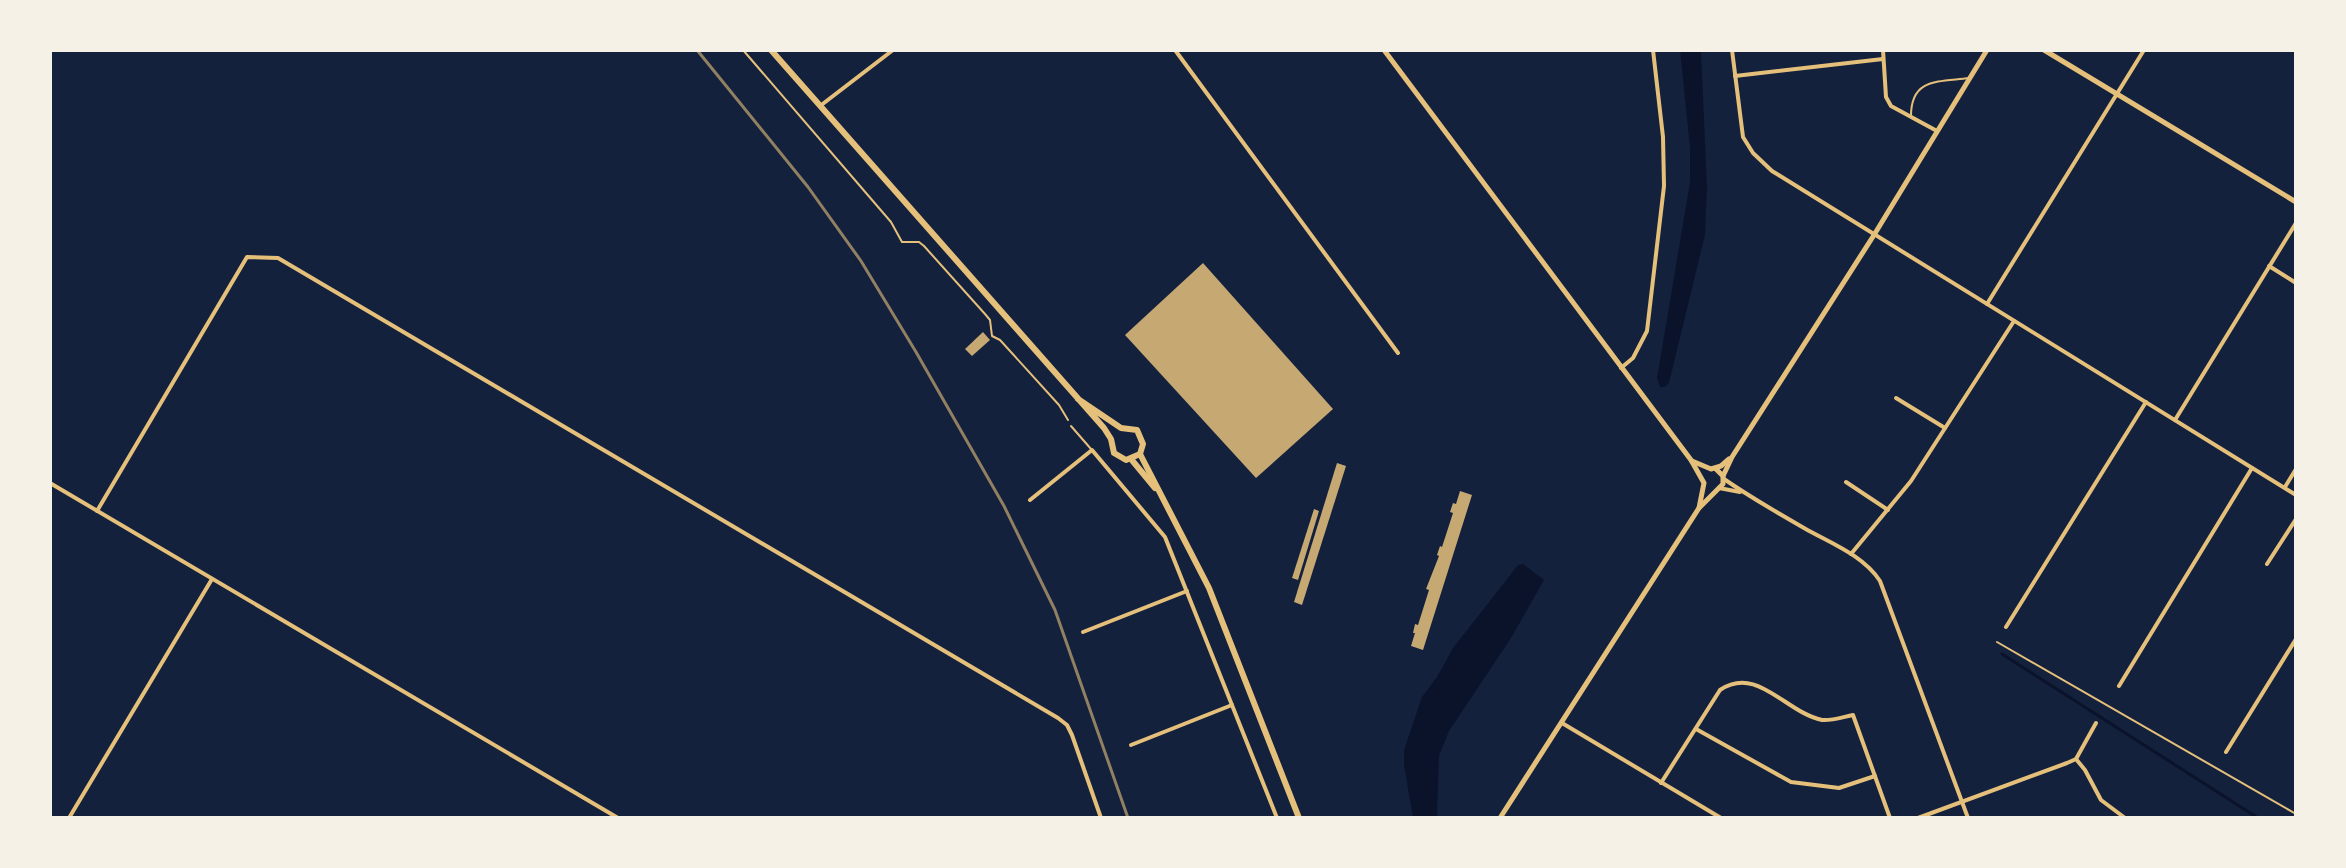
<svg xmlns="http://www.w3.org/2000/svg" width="2346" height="868" viewBox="0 0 2346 868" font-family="Roboto,sans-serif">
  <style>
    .water { fill: #0b132b }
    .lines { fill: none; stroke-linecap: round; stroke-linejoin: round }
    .stream { stroke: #0b132b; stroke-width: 3 }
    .building { fill: #c6a872 }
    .path { stroke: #e5c07b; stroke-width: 2 }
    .service { stroke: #e5c07b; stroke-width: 2 }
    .minor { stroke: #e5c07b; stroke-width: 4 }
    .tertiary { stroke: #e5c07b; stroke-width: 5 }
    .primary { stroke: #e5c07b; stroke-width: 6 }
    .rail { stroke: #918062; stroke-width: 3 }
  </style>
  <rect width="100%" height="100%" fill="#14213d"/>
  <g class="water">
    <path d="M1680 50 1701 51 1707 187 1705 235 1669 383 1665 387H1660L1657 378 1690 182V148Z"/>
    <path d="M1523 564 1544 580 1511 638 1449 731 1439 756 1437 818H1413L1404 765V750L1422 697 1437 677 1453 648 1518 565Z"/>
  </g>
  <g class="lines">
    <path class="stream" d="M2002 654 2258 818"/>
  </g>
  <g class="building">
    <path d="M1203 263 1333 409 1256 478 1125 335Z"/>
    <path d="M983 332 990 340 972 356 965 349Z"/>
    <path d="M1337 463 1346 466 1302 605 1294 602Z"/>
    <path d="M1460 491 1472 495 1423 650 1411 646 1415 633H1413L1415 624 1418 625 1429 590 1426 589 1439 556 1437 555 1440 546 1442 547 1453 513 1450 512 1453 503 1456 504Z"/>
    <path d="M1314 509 1319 511 1298 580 1292 578Z"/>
  </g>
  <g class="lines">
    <g class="path">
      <path d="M743 50 891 222 902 242H919L924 246 985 314 990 320 992 336 1000 340 1059 405 1068 420"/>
      <path d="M1997 642 2296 814"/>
    </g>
    <g class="service">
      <path d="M1911 116C1911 78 1938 82 1969 78"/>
      <path d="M1071 426 1091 449"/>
    </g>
    <g class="minor">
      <path d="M1175 50 1398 353"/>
      <path d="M1732 50 1743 137 1753 153 1772 171 2296 495"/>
      <path d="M1883 50 1886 97 1891 106 1937 131"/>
      <path d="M1735 76 1883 59"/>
      <path d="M820 106 893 50"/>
      <path d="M2269 266 2296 283"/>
      <path d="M1987 304 2144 50"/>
      <path d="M1621 368 1633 358 1647 331 1664 186 1663 137 1653 50"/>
      <path d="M1896 398 1945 428"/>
      <path d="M2175 420 2296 223"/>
      <path d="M1724 479C1750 497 1776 512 1804 528 1830 543 1863 555 1880 581L1968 818"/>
      <path d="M1846 482 1888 510"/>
      <path d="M50 483 618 818"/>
      <path d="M2285 487 2296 469"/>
      <path d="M1719 488 1740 492"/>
      <path d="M1030 500 1092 450 1165 537 1277 818"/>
      <path d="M97 511 247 257 278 258 1058 718 1067 725 1072 735 1101 818"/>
      <path d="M1851 554 1911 481 2014 321"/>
      <path d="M2267 564 2296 519"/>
      <path d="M2006 627 2146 402"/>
      <path d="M1083 632 1187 591"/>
      <path d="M2119 686 2252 468"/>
      <path d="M1562 723 1721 818"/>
      <path d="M1696 729 1791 782 1839 788 1875 776"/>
      <path d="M1131 745 1232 705"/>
      <path d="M2226 752 2296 639"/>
      <path d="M2076 759 2085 770 2101 800 2125 818"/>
      <path d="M1661 783 1720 690C1757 665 1785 712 1822 720 1831 721 1843 717 1853 715L1890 818"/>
      <path d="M69 818 212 579"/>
      <path d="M1918 818 2067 763 2076 759 2096 723"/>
    </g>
    <g class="tertiary">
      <path d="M1384 50 1691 460 1704 483 1699 508"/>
      <path d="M2044 50 2296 202"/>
      <path d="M1692 461 1711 469 1721 466 1729 459"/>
      <path d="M1723 476 1732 457 1874 235 1987 50"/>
      <path d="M1500 818 1699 508 1723 484V476L1716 469"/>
    </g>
    <g class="primary">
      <path d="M771 50 1104 428 1111 439 1114 453 1126 460 1140 454 1143 444 1137 430 1121 428 1078 399"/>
      <path d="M1140 454 1209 588 1299 818"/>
      <path d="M1131 459 1155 488"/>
    </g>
    <path class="rail" d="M697 50 808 187 861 261 916 352 1004 506 1055 610 1128 818"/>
  </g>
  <rect width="2346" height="868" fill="none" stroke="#f6f1e7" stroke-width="104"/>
</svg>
